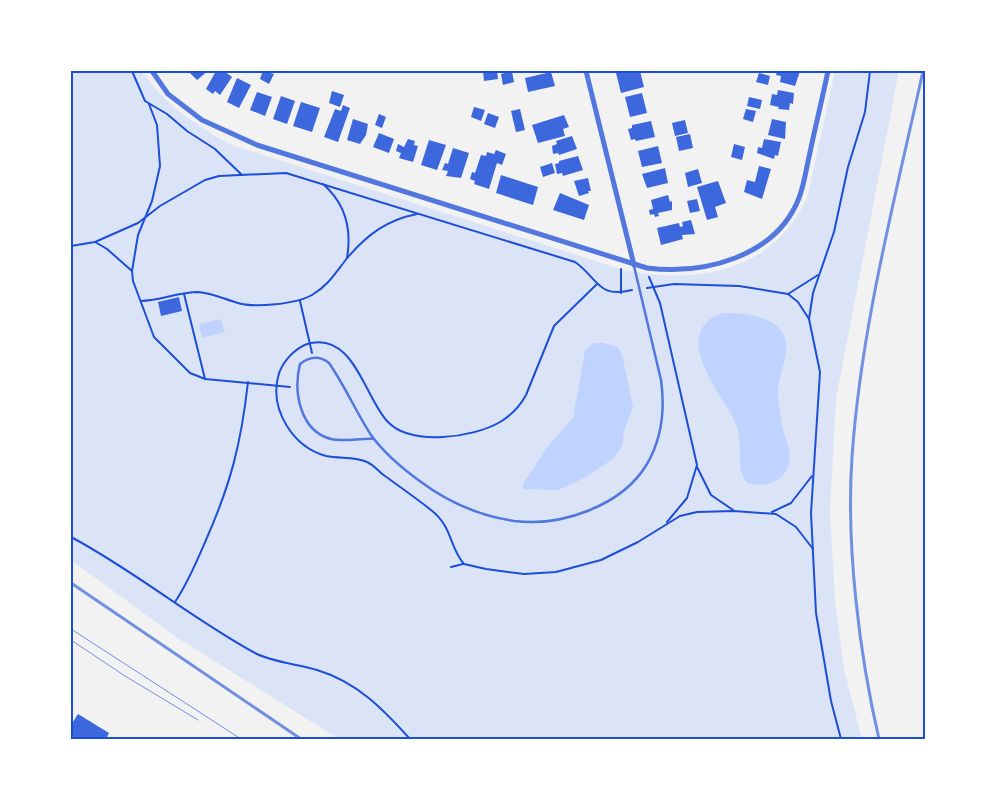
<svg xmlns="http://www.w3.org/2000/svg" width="997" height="810" viewBox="0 0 997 810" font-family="Roboto,sans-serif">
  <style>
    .green { fill: #dbe4f7 }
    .water { fill: #bfd3fe }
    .building { fill: #3d67dc }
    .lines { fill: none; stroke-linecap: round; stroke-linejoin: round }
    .path { stroke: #1d4ed8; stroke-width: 2 }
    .service { stroke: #5277de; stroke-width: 2.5 }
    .minor { stroke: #5277de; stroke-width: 5 }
    .tram { stroke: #7290e2; stroke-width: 1 }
    .rail { stroke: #7290e2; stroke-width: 3 }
    .neatline { fill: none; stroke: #1d4ed8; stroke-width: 2 }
  </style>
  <rect width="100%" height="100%" fill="#f2f2f2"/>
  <path class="green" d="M71 71H142C164 104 195 124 229 144L624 270C698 285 772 272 807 198L835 71H899L836 399 830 512 835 601 844 669 862 739H339L176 637 71 560Z"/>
  <g class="water">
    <path d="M723 313C746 312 790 317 786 351 785 365 777 381 778 396 779 409 781 424 785 437 787 443 790 449 790 455 790 480 768 489 747 483 734 465 744 448 737 427 727 400 677 347 709 320 712 317 719 315 723 313Z"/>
    <path d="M221 319 225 332 202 338 199 324Z"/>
    <path d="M593 343H603L615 346 619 348 623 359 633 407 624 431 622 446 613 459 584 478 558 490 523 489V484L548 446 573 418 585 351Z"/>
  </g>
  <g class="building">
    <path d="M192 71H208L197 80 190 73Z"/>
    <path d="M216 71H224L232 77 220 95 215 91 213 94 206 89Z"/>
    <path d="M263 71 274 74 269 84 260 79Z"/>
    <path d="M483 71H497L498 79 484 81Z"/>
    <path d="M623 71H640L644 87 621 93 616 73Z"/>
    <path d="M777 71 781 72 800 71 795 86 780 82 781 76 776 75Z"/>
    <path d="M509 72H512L514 82 503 85 501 74Z"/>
    <path d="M551 72 555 86 528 92 525 78Z"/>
    <path d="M759 73 770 76 768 85 756 82Z"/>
    <path d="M237 78 251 85 239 108 227 102Z"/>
    <path d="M778 90 794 93 793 104 790 103 789 110 778 109 779 107 770 105 772 94 777 95Z"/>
    <path d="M332 91 344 95 340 107 329 103Z"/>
    <path d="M257 92 272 97 265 116 250 110Z"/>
    <path d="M642 93 647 113 630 117 625 97Z"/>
    <path d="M281 96 295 101 287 124 273 119Z"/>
    <path d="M749 97 762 100 760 109 747 106Z"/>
    <path d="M301 102 320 108 312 132 293 126Z"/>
    <path d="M343 105 350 108 338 142 324 137 335 109 341 111Z"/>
    <path d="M474 107 485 110 481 121 471 117Z"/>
    <path d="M520 109 525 130 516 132 511 111Z"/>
    <path d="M746 109 756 111 753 122 743 119Z"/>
    <path d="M488 113 499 117 495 128 484 124Z"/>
    <path d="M379 114 386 117 382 128 375 125Z"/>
    <path d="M564 115 569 127 563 129 565 136 538 143 532 125Z"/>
    <path d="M353 119 368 124 366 135 360 144 347 140Z"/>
    <path d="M772 119 786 122 785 139 768 135Z"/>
    <path d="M685 120 688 133 675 136 672 123Z"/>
    <path d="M651 121 655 137 636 141 635 139 631 140 628 129 632 128V125Z"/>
    <path d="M379 133 394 139 389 153 373 147Z"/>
    <path d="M690 134 693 148 679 151 676 137Z"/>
    <path d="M572 136 577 149 559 155 558 153 553 154 552 146 557 144 556 141Z"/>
    <path d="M408 139 415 141 414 145 418 146 413 162 399 158 401 153 396 151 398 144 404 147Z"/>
    <path d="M764 139 781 142 778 156 775 155 774 159 757 153 758 147 762 148Z"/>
    <path d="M429 140 446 145 437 170 421 165Z"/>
    <path d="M734 144 745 147 742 160 731 157Z"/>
    <path d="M658 146 662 163 642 167 638 151Z"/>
    <path d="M453 148 469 153 461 178 446 176 448 171 442 170 445 163 448 164Z"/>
    <path d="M496 150 506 154 502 165 497 163 489 189 474 184 475 181 470 179 472 172 475 173 481 155 486 156 487 152 494 154Z"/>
    <path d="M578 156 583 170 563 176 562 173 557 174 555 164 559 163V161Z"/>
    <path d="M552 163 555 173 543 177 540 167Z"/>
    <path d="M759 166 771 169 762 199 744 192 747 180 755 182Z"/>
    <path d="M665 168 668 183 647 188 642 174Z"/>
    <path d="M698 169 702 183 688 187 685 173Z"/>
    <path d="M501 175 538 187 533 205 496 193Z"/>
    <path d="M588 178 591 191H588L589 193 579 196 574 181Z"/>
    <path d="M718 181 726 203 715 207 718 217 707 220 697 187Z"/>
    <path d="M560 193 589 205 584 220 553 210Z"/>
    <path d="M668 195 670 202 672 201V210L658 213 659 216 655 217 654 214 650 215 649 210 653 209 651 200Z"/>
    <path d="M697 199 700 211 690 213 687 201Z"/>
    <path d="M691 220 695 234 682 235 683 239 661 245 657 228 679 223 680 227 683 226 682 222Z"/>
    <path d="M179 297 182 311 161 316 158 302Z"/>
    <path d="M78 714 109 733 106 739H77L71 735V725Z"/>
  </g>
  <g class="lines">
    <g class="path">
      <path d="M132 71 145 101 167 114 187 131 215 149 242 175"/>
      <path d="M149 104 157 125 160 166 152 201 138 235 132 271 133 281 154 337 190 373 205 379 290 387"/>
      <path d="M323 184C346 204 352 229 347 258"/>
      <path d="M95 242 107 249 132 271"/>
      <path d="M71 246 95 242 138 223 160 206 205 180 219 176 286 173 575 262C598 278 598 299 632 290"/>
      <path d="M649 277 660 303 697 465 687 498 667 522"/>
      <path d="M597 284 554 326 526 395C520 406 510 416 500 422 473 438 411 446 388 422 365 399 354 330 307 344 294 349 281 363 278 377 270 410 293 447 326 456 340 459 355 456 367 462 374 465 379 472 385 476 400 487 416 498 431 510 453 527 449 547 464 564L486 569 524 574 556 572 601 560 638 542 680 516 697 512 734 511 776 514 796 527 813 549"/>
      <path d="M647 288 674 284 739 286 788 294 818 275"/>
      <path d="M621 293V269"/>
      <path d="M184 294 205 379"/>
      <path d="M788 294 798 302 809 319"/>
      <path d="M141 301C160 301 178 292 198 292 212 293 224 299 238 303 254 308 297 304 312 295 329 285 336 272 348 257 368 234 387 220 417 214"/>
      <path d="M300 301 312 353"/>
      <path d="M697 467 711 495 733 510"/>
      <path d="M772 512 791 503 812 476"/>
      <path d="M71 537C135 571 191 618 255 653 272 662 297 664 317 670 357 682 383 709 410 739"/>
      <path d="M451 567 463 564"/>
      <path d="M175 602C188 583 197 561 206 540 231 483 241 444 248 382"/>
      <path d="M841 739 831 701 816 613 811 513 820 372 809 319 813 293 834 232 848 167 865 112 870 71"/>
    </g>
    <path class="service" d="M374 439C361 438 344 442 331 439 300 431 293 392 300 364 309 357 319 355 329 363 345 386 356 412 371 435 384 453 403 469 421 482 448 502 481 516 514 521 561 527 622 506 647 464 662 438 665 408 661 380L634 266"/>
    <g class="minor">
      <path d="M152 71 168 94 202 120 257 145 647 268C704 275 776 257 799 198 804 185 806 170 809 157 815 128 822 100 828 71"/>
      <path d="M586 71 634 265"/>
    </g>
    <g class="tram">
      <path d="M71 629 241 739"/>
      <path d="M71 640 125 676 198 720"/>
    </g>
    <g class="rail">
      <path d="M71 583 301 739"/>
      <path d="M879 739C859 653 846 545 852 457 861 327 895 199 923 71"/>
    </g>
  </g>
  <rect width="997" height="810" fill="none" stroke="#ffffff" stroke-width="145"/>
  <rect x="72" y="72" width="852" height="666" class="neatline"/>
</svg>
